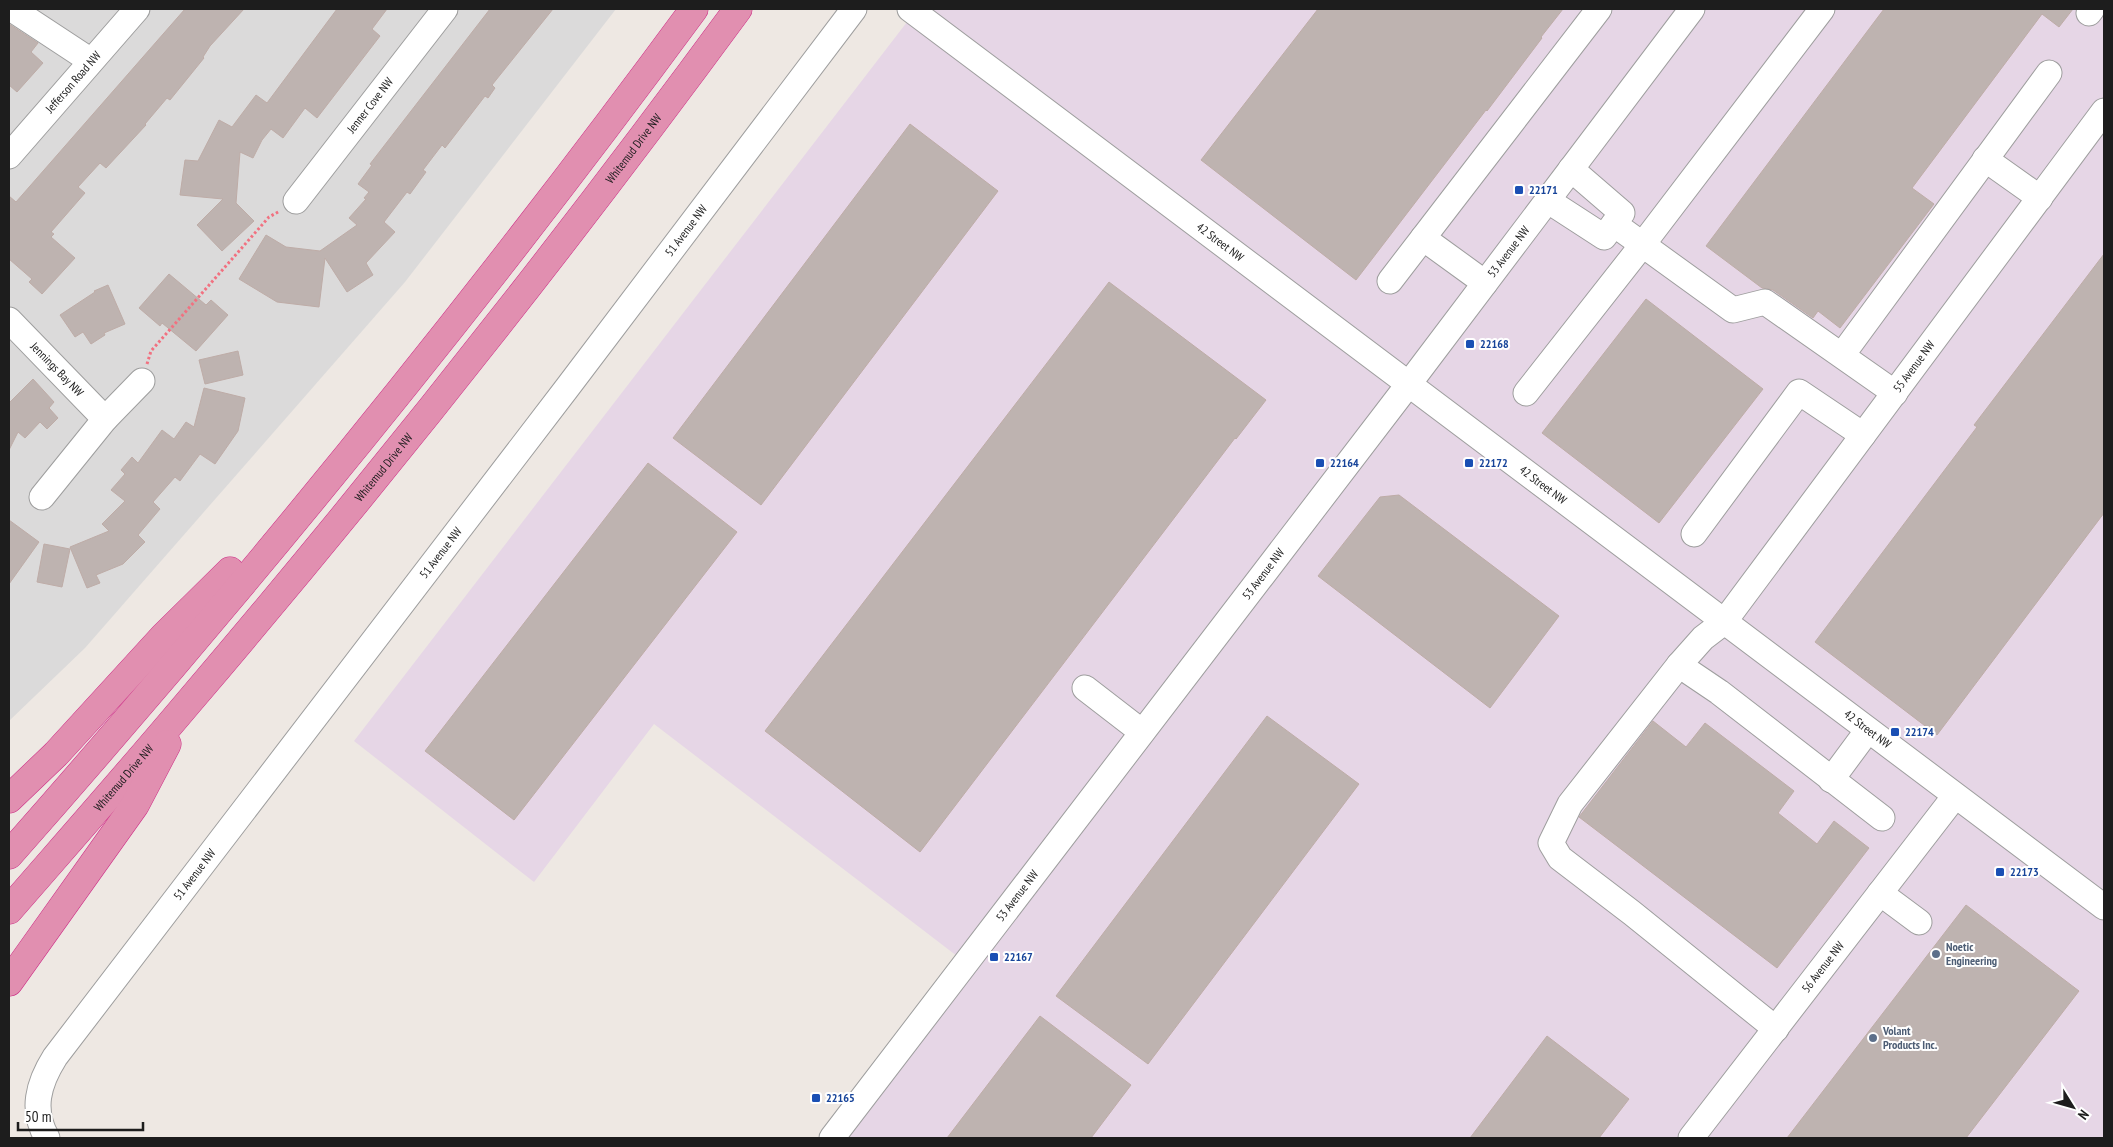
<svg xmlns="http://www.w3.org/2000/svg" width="2113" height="1147" viewBox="0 0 2113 1147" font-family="'PT Sans Narrow',sans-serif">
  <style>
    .residential { fill: #dbdada }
    .industrial { fill: #e6d6e6 }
    .building { fill: #beb3b0; stroke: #beaca7 }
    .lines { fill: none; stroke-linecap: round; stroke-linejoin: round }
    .minor-casing { stroke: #9e9e9e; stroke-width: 27 }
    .highway-casing { stroke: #cd2f87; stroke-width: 29 }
    .path { stroke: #f17180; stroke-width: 3; stroke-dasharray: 2.5 2.5; stroke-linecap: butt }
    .minor { stroke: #fff; stroke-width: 25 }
    .highway { stroke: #e18fb0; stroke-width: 28 }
    .transit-dot { fill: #1a4fb4; stroke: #fff; stroke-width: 2 }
    .service-dot { fill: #5c6f8a; stroke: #fff; stroke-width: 2 }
    .labels { text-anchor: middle; stroke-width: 4; stroke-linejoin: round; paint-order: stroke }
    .street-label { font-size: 12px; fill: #1d1d1d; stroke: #fff }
    .transit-label { font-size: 12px; font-weight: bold; fill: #164399; stroke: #fff; text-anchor: start }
    .service-label { font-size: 12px; font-weight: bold; fill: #4e5e75; stroke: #fff; text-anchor: start }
  </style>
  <rect width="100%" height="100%" fill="#eee8e3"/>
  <path class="residential" d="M9 9H616L405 282 85 648 9 721Z"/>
  <path class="industrial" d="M917 9H2104V1138H838L970 966 654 724 534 882 354 741Z"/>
  <g class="building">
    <path d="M185 9H244L210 46 203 57 204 58 170 100 167 98 145 124 146 125 106 168 100 163 78 187 85 193 51 232 54 234 51 237 75 258 42 294 29 282 32 279 9 259V196L16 202Z"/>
    <path d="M337 9H387L372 29 380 36 317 118 305 108 283 138 271 129 262 140 253 158 240 152 236 203 254 221 222 251 197 225 223 199 180 195 185 160 198 161 219 120 232 127 256 95 267 103Z"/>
    <path d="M490 9H553L492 85 495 88 488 98 485 96 445 148 442 145 423 170 426 172 410 194 407 192 384 222 395 232 366 263 373 275 347 292 325 258 319 307 277 302 239 279 266 235 286 247 320 251 357 225 349 218 366 199 364 198 369 192 358 184 372 165 370 164Z"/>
    <path d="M1318 9H1563L1541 37 1542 38 1487 111 1486 110 1356 280 1201 160Z"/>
    <path d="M1884 9H2073L2059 27 2042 14 1912 188 1934 204 1840 328 1818 311 1813 318 1773 290 1762 288 1706 246Z"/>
    <path d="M9 24 38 43 31 52 43 63 17 92 9 85Z"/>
    <path d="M910 124 998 191 761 505 673 438Z"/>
    <path d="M2104 254V513L1937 735 1815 642 1977 427 1974 425Z"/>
    <path d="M169 274 206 305 211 300 228 315 196 351 162 323 160 326 139 308Z"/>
    <path d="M1109 282 1266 400 1236 439 1235 438 920 852 765 731Z"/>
    <path d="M108 285 125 324 104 333 105 335 91 344 83 332 75 337 60 315 95 292 94 291Z"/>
    <path d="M1646 299 1763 389 1659 523 1542 433Z"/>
    <path d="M238 351 243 375 205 384 199 360Z"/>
    <path d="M33 379 54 402 49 408 58 418 47 429 40 422 25 438 18 432 9 450V403Z"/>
    <path d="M204 388 245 398 238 431 215 464 200 454 180 481 175 477 153 502 160 509 138 535 145 542 123 564 96 575 100 583 87 588 70 547 109 531 102 524 125 501 111 490 125 474 121 470 132 457 138 463 162 430 174 439 186 422 194 427Z"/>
    <path d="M648 463 737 532 514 820 425 751Z"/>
    <path d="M1399 495 1559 616 1490 708 1318 576 1380 497Z"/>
    <path d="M9 520 39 542 9 584Z"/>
    <path d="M44 544 70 549 62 587 37 582Z"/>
    <path d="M1267 716 1359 784 1148 1064 1056 996Z"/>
    <path d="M1653 721 1686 747 1705 723 1794 791 1778 813 1817 844 1834 821 1869 848 1777 968 1579 817Z"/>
    <path d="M1966 905 2079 991 1966 1138H1787Z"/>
    <path d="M1040 1016 1131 1085 1091 1138H947Z"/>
    <path d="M1547 1036 1629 1099 1599 1138H1470Z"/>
  </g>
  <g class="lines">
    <g class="minor-casing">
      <g id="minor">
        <path d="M12 9 91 61"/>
        <path id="s1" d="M910 9 2104 907"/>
        <path d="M2089 13 2092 9"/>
        <path id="s2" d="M9 156 137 9"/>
        <path d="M1985 159 2040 198"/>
        <path d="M1547 200 1604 237 1622 213 1571 169"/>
        <path id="s3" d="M296 201 445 9"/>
        <path d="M1614 224 1733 310 1765 302 1895 393"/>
        <path d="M1390 281 1423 238"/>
        <path d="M1485 283 1423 238 1599 9"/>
        <path id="s4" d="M9 320 105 419"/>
        <path d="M1842 355 2049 73"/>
        <path d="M1526 393 1643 244 1822 9"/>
        <path d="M42 497 105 419 142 381"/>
        <path d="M1694 534 1799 392 1863 435"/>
        <path d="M1679 665 1719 692 1882 818"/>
        <path d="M1085 688 1142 732"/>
        <path d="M1831 780 1868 730"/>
        <path d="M1880 893 1919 922"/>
        <path id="s5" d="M1776 1029 1632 913 1560 858 1551 843 1570 804 1679 665 1703 638 1724 622 2104 111"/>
        <path id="s6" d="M47 1138C31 1110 38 1084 55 1057L567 388 854 9"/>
        <path id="s7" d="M832 1138 1408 385 1692 9"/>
        <path id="s8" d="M1691 1138 1955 796"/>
      </g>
    </g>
    <g class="highway-casing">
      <g id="highway">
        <path d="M9 799 56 754 164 636 230 571"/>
        <path d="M9 855C249 583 479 301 694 9"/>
        <path id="s9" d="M9 910C69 841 129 773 188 703 380 478 563 247 738 9"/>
        <path d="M9 982 135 805 167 744"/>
      </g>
    </g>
    <path class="path" d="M147 364 151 351 269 217 280 211"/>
    <use href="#minor" class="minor"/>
    <use href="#highway" class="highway"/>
  </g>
  <g class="transit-dot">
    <rect x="1514" y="185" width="10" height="10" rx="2.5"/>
    <rect x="1465" y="339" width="10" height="10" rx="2.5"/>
    <rect x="1315" y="458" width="10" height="10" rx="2.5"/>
    <rect x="1464" y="458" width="10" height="10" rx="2.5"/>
    <rect x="1890" y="727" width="10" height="10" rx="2.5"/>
    <rect x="1995" y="867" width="10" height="10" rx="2.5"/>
    <rect x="989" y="952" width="10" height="10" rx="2.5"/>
    <rect x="811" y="1093" width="10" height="10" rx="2.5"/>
  </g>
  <g class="service-dot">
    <circle cx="1936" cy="954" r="5"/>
    <circle cx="1873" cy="1038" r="5"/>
  </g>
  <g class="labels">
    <g class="street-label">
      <text dy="4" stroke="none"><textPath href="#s2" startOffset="98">Jefferson Road NW</textPath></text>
      <text dy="4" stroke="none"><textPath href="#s3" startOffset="121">Jenner Cove NW</textPath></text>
      <text dy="4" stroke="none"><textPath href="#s9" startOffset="985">Whitemud Drive NW</textPath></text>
      <text dy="4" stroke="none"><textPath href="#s6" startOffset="1126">51 Avenue NW</textPath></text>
      <text dy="4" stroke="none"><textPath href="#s1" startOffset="388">42 Street NW</textPath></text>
      <text dy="4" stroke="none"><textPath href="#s7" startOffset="1115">53 Avenue NW</textPath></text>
      <text dy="4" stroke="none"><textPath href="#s5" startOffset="894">55 Avenue NW</textPath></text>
      <text dy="4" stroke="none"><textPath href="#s4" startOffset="69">Jennings Bay NW</textPath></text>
      <text dy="4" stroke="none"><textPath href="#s9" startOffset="580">Whitemud Drive NW</textPath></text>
      <text dy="4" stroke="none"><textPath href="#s1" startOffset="792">42 Street NW</textPath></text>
      <text dy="4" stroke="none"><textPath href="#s6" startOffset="721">51 Avenue NW</textPath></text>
      <text dy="4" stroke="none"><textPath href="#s7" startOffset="710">53 Avenue NW</textPath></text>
      <text dy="4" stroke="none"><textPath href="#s1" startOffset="1198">42 Street NW</textPath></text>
      <text dy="4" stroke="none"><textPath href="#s9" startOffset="175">Whitemud Drive NW</textPath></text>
      <text dy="4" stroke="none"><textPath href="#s6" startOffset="316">51 Avenue NW</textPath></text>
      <text dy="4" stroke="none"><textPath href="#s7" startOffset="305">53 Avenue NW</textPath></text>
      <text dy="4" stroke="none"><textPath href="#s8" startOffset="216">56 Avenue NW</textPath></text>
    </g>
    <g class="transit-label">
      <text x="1529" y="194">22171</text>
      <text x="1480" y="348">22168</text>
      <text x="1330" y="467">22164</text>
      <text x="1479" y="467">22172</text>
      <text x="1905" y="736">22174</text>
      <text x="2010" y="876">22173</text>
      <text x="1004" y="961">22167</text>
      <text x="826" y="1102">22165</text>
    </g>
    <g class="service-label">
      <text x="1946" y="951">Noetic<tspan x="1946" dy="14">Engineering</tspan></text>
      <text x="1883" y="1035">Volant<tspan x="1883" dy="14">Products Inc.</tspan></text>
    </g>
  </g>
  <rect width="2113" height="1147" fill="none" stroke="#1d1d1d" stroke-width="20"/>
  <g transform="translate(2073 1107) rotate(127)" stroke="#ffffff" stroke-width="4" paint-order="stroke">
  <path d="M0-4L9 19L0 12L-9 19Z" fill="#1d1d1d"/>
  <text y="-8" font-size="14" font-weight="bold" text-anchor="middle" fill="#1d1d1d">N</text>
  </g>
  <path d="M18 1122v8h125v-8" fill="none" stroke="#1d1d1d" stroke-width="2.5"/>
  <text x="25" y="1122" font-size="15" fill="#1d1d1d" stroke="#ffffff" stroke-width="4" paint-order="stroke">50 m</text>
</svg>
